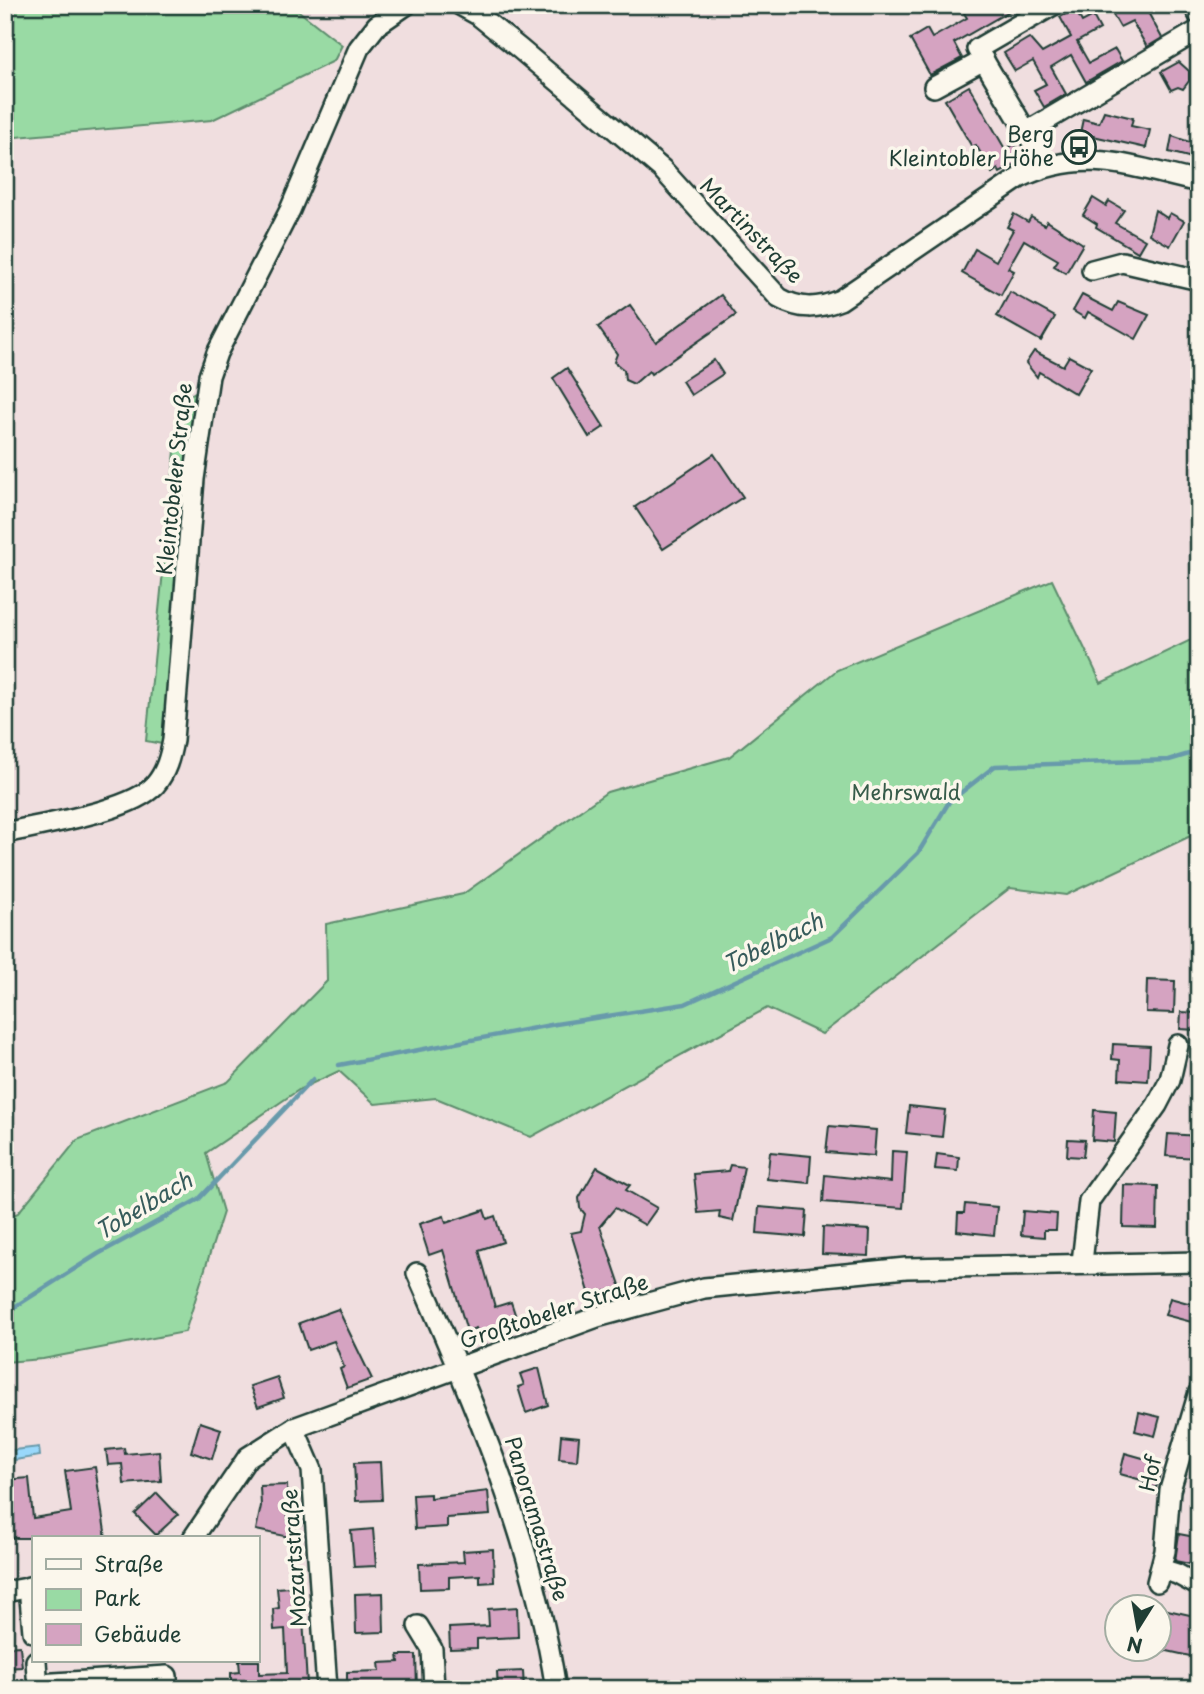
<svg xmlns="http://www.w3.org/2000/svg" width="1204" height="1694" viewBox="0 0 1204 1694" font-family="'Playpen Sans',sans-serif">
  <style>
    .green { fill: #99daa4; stroke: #5c8c6c; stroke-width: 2 }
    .water { fill: #99d8fb; stroke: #689aab; stroke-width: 2 }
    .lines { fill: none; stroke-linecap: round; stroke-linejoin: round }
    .stream { stroke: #689aab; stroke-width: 4.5 }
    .building { fill: #d5a3c1; stroke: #1f3d34; stroke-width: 2 }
    .minor-casing { stroke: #1f3d34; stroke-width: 24 }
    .minor { stroke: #fbf7ec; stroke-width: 19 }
    .labels { text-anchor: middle; stroke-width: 7; stroke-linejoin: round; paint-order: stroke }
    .poi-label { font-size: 21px; fill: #1f3d34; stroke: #fbf7ec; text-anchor: end }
    .street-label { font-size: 21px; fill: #1f3d34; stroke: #fbf7ec }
    .park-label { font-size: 21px; fill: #375c4a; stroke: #fbf7ec }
    .water-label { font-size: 23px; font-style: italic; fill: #375c5c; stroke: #fbf7ec }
  </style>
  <rect width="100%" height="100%" fill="#f0dedf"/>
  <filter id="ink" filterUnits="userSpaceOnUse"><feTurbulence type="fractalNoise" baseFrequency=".0143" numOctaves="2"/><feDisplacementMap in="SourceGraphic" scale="14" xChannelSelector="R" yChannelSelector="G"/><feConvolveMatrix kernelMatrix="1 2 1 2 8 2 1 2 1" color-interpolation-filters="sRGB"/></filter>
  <g filter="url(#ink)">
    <g class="green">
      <path d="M5 5H291L342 45 334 61 212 120 5 138Z"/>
      <path d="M195 392 162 744 146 741 180 401Z"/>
      <path d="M1052 580 1101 683 1199 636V832L1066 895 1010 888 822 1034 767 1008 531 1137 436 1098 375 1104 339 1071 300 1089 206 1153 223 1212 185 1332 43 1359 5 1362V1219L18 1213 77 1140 228 1082 327 981 326 924 463 894 607 792 729 757 837 670Z"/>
    </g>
    <path class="water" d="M39 1447 40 1456 15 1460 14 1450Z"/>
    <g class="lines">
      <g class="stream">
        <path d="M339 1065 556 1024 685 1004 832 937 918 853 949 802 995 766 1169 760 1199 751"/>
        <path d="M5 1313 98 1254 199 1199 313 1079"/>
      </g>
    </g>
    <g class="building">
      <path d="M977 5H1020L954 43 962 58 930 75 910 39 927 29 932 38 967 18 964 13Z"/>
      <path d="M1126 5H1144L1162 38 1147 47 1132 21 1120 27 1112 13Z"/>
      <path d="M1075 9 1082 22 1093 16 1100 29 1077 42 1089 63 1115 49 1122 61 1086 82 1071 55 1051 67 1066 94 1044 107 1034 90 1046 84 1033 61 1015 71 1004 53 1029 38 1042 53 1071 37 1060 17Z"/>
      <path d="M1179 62 1189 71V81L1183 89 1178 87 1171 90 1161 72Z"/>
      <path d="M969 86 1005 149 1015 144 1024 160 1000 173 998 169 992 173 976 145 972 147 945 100Z"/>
      <path d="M1104 111 1133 118 1131 126 1150 130 1146 148 1080 133 1083 119 1099 123Z"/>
      <path d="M1172 136 1195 144 1192 158 1169 152Z"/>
      <path d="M1093 198 1106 206 1109 201 1124 210 1115 223 1145 240 1138 252 1096 227 1097 224 1083 215Z"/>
      <path d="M1155 210 1167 218 1170 213 1184 221 1170 246 1149 234Z"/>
      <path d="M1014 214 1028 222 1031 217 1045 225 1047 221 1083 244 1066 273 1054 266 1058 260 1024 240 1008 268 1014 271 1001 295 962 273 975 249 996 261 1013 230 1007 227Z"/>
      <path d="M1010 292 1055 317 1041 341 997 316Z"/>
      <path d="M721 295 736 315 651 374 649 371 634 384 625 380 624 370 614 362 617 354 598 327 630 305 656 342Z"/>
      <path d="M1082 295 1113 311 1118 302 1149 315 1136 339 1088 312 1085 318 1073 311Z"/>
      <path d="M1034 351 1063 366 1069 356 1091 368 1076 394 1039 372 1037 377 1026 363Z"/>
      <path d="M714 360 723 374 691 395 682 381Z"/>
      <path d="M567 368 604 427 589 437 553 378Z"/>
      <path d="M714 454 743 497 663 549 635 507Z"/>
      <path d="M1147 980 1175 981 1174 1013 1146 1012Z"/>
      <path d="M1181 1012 1197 1013 1196 1030 1180 1029Z"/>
      <path d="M1113 1044 1150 1046 1148 1081 1119 1079 1120 1060 1112 1059Z"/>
      <path d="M909 1106 945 1110 942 1137 906 1133Z"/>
      <path d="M1094 1110 1116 1112 1114 1142 1092 1140Z"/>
      <path d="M829 1126 876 1130 874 1156 826 1152Z"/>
      <path d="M1168 1134 1199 1136 1197 1158 1166 1156Z"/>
      <path d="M1068 1139 1085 1140 1083 1157 1067 1156Z"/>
      <path d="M892 1151 907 1152 903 1208 823 1202 825 1175 891 1182Z"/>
      <path d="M770 1152 811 1156 809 1183 767 1179Z"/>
      <path d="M937 1154 959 1157 958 1171 935 1169Z"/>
      <path d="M730 1165 744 1167 733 1221 719 1218 720 1211 698 1213 694 1174 728 1171Z"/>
      <path d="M597 1167 630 1185 626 1190 657 1208 645 1225 615 1208 600 1226 621 1288 590 1295 571 1233 581 1231 585 1214 580 1208 579 1198Z"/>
      <path d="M1124 1185 1158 1186 1157 1228 1123 1227Z"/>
      <path d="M965 1204 997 1207 994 1235 957 1231 958 1213H964Z"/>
      <path d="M759 1207 807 1211 805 1237 757 1233Z"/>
      <path d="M484 1210 487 1219 495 1216 503 1242 479 1250 495 1307 511 1302 519 1326 480 1339 476 1328 467 1331 443 1250 429 1255 419 1224 444 1216 446 1223Z"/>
      <path d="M1023 1211 1057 1214 1056 1230H1044V1237L1021 1235Z"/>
      <path d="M823 1227 870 1230 869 1256 822 1254Z"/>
      <path d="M1170 1298 1199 1306V1324L1165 1315Z"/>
      <path d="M338 1309 372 1379 347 1388 340 1369 344 1367 334 1341 308 1350 299 1323Z"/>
      <path d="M539 1368 548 1405 526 1413 518 1387 524 1385 520 1374Z"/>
      <path d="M277 1377 284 1398 258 1407 250 1386Z"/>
      <path d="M1139 1412 1160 1417 1155 1436 1135 1431Z"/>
      <path d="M200 1422 221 1429 212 1459 191 1452Z"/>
      <path d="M561 1435 579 1437 577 1461 559 1459Z"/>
      <path d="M124 1448 125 1454 159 1451 161 1481 124 1484 122 1464 108 1465 106 1450Z"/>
      <path d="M1125 1453 1150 1460 1149 1467 1161 1470 1156 1488 1144 1485 1145 1481 1120 1474Z"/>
      <path d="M380 1462 382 1500 356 1501 354 1463Z"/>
      <path d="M95 1467 106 1538H5V1480L29 1478 33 1518 71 1512 65 1471Z"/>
      <path d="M287 1485 288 1522 297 1524 294 1538 256 1530 261 1506 260 1486Z"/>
      <path d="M488 1491 490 1515 447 1518V1527L415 1529 413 1495 430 1494V1498Z"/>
      <path d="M157 1493 178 1515 156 1535 135 1514Z"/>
      <path d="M373 1529 376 1566 354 1567 351 1531Z"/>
      <path d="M1179 1534 1195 1537 1190 1564 1175 1561Z"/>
      <path d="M493 1549 494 1582 480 1583V1575L449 1577V1588L420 1589 419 1564 464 1562 463 1551Z"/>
      <path d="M301 1586 307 1684 231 1689V1673L240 1672 239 1661H259V1674L287 1673 285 1629 274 1630 273 1609 279 1608 277 1588Z"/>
      <path d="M383 1593 384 1632 356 1633 355 1594Z"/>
      <path d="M517 1607 518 1637 477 1639V1648L450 1649 449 1628 489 1626 488 1609Z"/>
      <path d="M1163 1609 1199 1617V1658L1158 1649Z"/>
      <path d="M20 1646 22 1667 5 1668V1647Z"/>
      <path d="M398 1655H416L417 1689H347V1672L380 1671 379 1663 399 1662Z"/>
      <path d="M523 1671 524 1689H498L497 1672Z"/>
    </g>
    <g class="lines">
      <g class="minor-casing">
        <g id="minor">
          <path d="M460 5 478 15 520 49 662 169 779 298C800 310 818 309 840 300L1019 178C1085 146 1131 167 1199 182"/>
          <path d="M1193 5 1199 15"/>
          <path d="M934 87 984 60"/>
          <path d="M1028 131 1199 30"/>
          <path d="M1046 165 977 49 1053 5"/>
          <path d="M1092 270 1122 262 1199 280"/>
          <path d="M5 833C42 824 130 812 155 785 166 772 170 757 173 740L194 479 209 376 217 353 290 210 359 48 377 25 406 5"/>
          <path d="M1082 1262 1089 1201 1157 1105 1170 1080 1178 1045"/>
          <path d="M417 1273C477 1409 533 1541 556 1689"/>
          <path d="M294 1428 312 1470 327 1689"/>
          <path d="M193 1538 248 1457 294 1428 597 1317 704 1288 906 1268 1199 1262"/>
          <path d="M1161 1569 1177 1574 1199 1586"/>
          <path d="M1157 1582 1165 1551 1170 1490 1199 1392"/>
          <path d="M29 1587 33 1632"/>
          <path d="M5 1592 33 1587"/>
          <path d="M418 1626 432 1649 434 1689"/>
          <path d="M36 1661 38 1689"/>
          <path d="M38 1684 167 1676V1689"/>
        </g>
      </g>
      <use href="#minor" class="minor"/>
    </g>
  </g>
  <defs>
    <g id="bus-ring" transform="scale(1.75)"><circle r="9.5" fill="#fbf7ec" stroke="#1f3d34" stroke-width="1.5"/><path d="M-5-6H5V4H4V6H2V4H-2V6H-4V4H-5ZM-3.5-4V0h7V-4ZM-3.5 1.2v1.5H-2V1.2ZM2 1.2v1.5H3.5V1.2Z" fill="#1f3d34"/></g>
  </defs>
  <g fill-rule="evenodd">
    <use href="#bus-ring" x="1079" y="147"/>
  </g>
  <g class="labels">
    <g class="poi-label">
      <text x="1054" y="142">Berg<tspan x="1054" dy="24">Kleintobler Höhe</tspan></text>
    </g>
    <g class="street-label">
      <text transform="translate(751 231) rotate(46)" y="7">Martinstraße</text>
      <text transform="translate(175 479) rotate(-84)" y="7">Kleintobeler Straße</text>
      <text transform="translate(554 1312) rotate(-18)" y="7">Großtobeler Straße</text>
      <text transform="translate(1151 1474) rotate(-78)" y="7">Hof</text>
      <text transform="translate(536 1519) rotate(73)" y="7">Panoramastraße</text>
      <text transform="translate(295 1558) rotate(-94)" y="7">Mozartstraße</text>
    </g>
    <g class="park-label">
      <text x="906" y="800">Mehrswald</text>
    </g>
    <g class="water-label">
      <text transform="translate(773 943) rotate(-26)" y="8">Tobelbach</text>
      <text transform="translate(144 1206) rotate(-31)" y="8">Tobelbach</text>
    </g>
  </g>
  <rect width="1204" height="1694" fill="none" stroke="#fbf7ec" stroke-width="28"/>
  <rect x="14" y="14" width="1176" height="1666" fill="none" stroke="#1f3d34" stroke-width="2.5" filter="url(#ink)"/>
  <rect x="32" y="1536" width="228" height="126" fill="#fbf7ec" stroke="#a3ada2" stroke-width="2"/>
  <rect x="46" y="1559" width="35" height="10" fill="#fbf7ec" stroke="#a3ada2" stroke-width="2"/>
  <text x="94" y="1572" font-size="21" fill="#1f3d34">Straße</text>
  <rect x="46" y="1589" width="35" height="21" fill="#99daa4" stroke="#a3ada2" stroke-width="2"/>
  <text x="94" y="1606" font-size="21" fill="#1f3d34">Park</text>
  <rect x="46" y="1624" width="35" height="21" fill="#d5a3c1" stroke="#a3ada2" stroke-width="2"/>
  <text x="94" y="1642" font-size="21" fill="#1f3d34">Gebäude</text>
  <g transform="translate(1138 1628) rotate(191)"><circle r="33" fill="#fbf7ec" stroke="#a3ada2" stroke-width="2"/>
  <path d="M0-5L12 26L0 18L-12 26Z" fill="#1f3d34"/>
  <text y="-10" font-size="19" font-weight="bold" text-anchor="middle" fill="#1f3d34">N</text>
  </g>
</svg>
